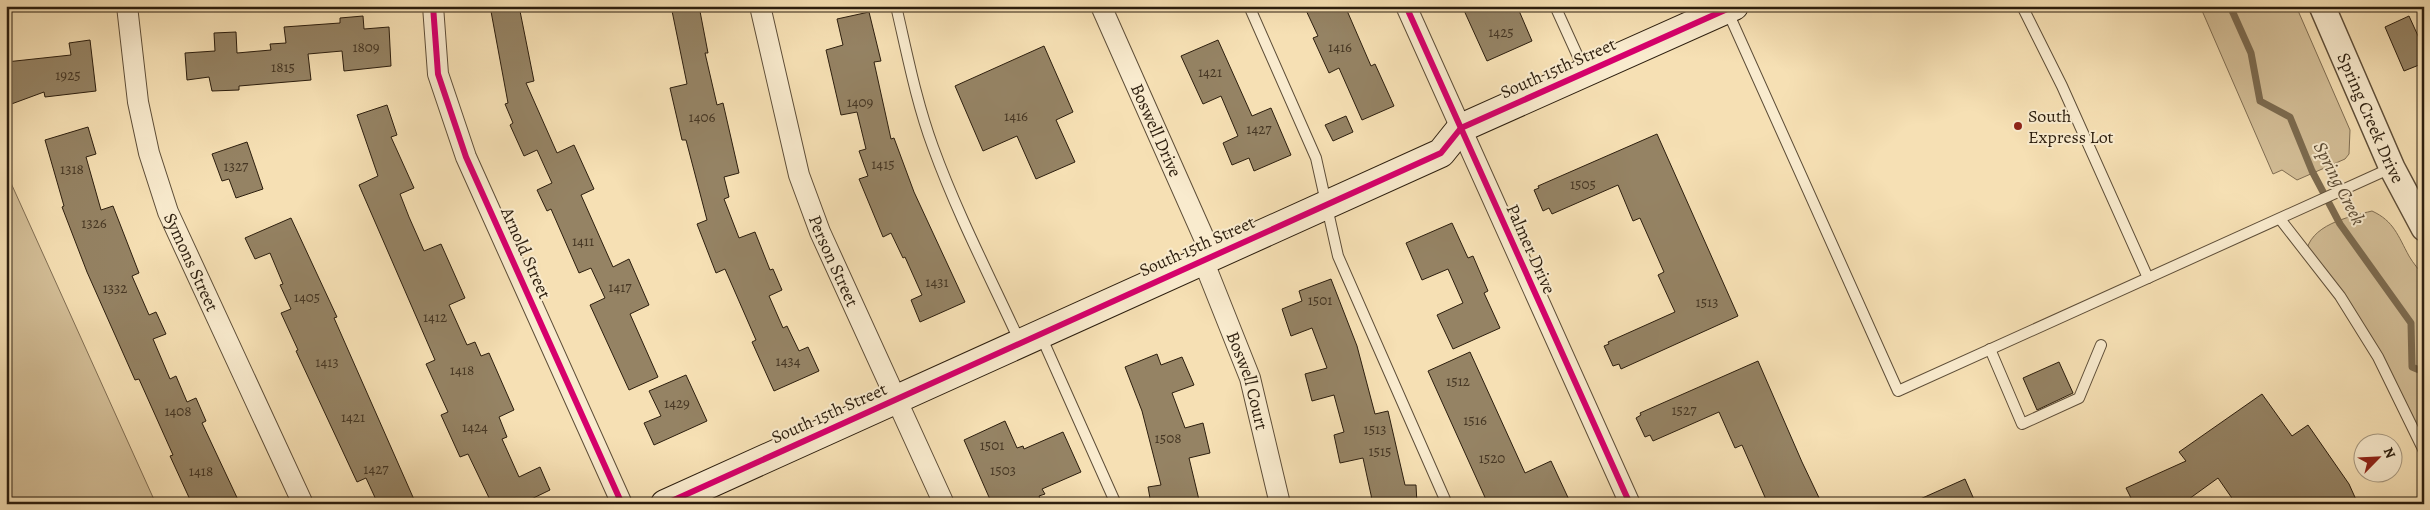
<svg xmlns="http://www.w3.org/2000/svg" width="2430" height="510" viewBox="0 0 2430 510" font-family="Alegreya,serif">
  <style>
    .green { fill: #d4bf98; stroke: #806e53 }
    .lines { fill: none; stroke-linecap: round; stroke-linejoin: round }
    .stream { stroke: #7c6b50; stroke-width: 7 }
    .building { fill: #958364; stroke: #2c1e0e }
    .service-casing { stroke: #5e4e38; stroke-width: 12 }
    .minor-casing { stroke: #5e4e38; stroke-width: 22 }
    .tertiary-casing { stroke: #5e4e38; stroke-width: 28 }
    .secondary-casing { stroke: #2c1e0e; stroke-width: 30 }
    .service { stroke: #f9ebce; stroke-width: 10 }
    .minor { stroke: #f9ebce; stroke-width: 20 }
    .tertiary { stroke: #f9ebce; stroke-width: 25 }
    .secondary { stroke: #f9ebce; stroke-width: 28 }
    .cycleway-casing { stroke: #f9ebce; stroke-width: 9 }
    .cycleway { stroke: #d6006c; stroke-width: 6 }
    .poi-dot { fill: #8f2418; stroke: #f9ebce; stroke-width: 2 }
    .labels { text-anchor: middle; stroke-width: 4; stroke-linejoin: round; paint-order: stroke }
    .number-label { font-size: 15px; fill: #463724 }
    .street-label { font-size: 18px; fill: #2c1e0e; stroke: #f9ebce }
    .poi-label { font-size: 18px; fill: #2c1e0e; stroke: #f9ebce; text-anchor: start }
    .water-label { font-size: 19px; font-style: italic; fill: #5b4b34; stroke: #f9ebce }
  </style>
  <rect width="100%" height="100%" fill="#f6e0b4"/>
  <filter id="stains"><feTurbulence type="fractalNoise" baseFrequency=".004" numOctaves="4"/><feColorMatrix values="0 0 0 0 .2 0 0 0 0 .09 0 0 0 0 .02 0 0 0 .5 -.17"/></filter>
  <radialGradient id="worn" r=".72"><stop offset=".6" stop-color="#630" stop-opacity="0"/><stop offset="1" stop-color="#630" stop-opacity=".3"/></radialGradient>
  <g class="green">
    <path d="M2200 6H2296L2350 130 2349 154 2345 159 2297 180 2282 170 2273 174Z"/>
    <path d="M6 172 156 504H6Z"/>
    <path d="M2372 211C2394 221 2398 236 2409 256 2413 263 2419 270 2424 276V459L2369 345 2306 254C2309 225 2348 217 2372 211Z"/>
  </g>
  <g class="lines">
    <path class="stream" d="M2230 6 2251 53 2260 101 2290 117 2312 171 2340 224 2411 323 2412 367 2424 372"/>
  </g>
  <g class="building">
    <path d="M490 6H519L534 81 526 83 557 153 574 145 594 189 581 195 613 267 629 259 649 305 630 314 658 377 629 390 590 305 605 298 591 268 579 273 551 209 547 211 537 190 552 183 537 150 524 156 510 125 513 123 505 104 508 103Z"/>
    <path d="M671 6H699L708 53H705L717 105 723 103 739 173 724 177 729 197 724 199 739 238 755 232 770 270 773 269 782 290 769 296 783 328 787 326 799 351 808 347 819 371 774 391 752 342 756 340 725 269 716 273 697 224 707 220 686 140H682L670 88 687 84Z"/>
    <path d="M1304 6H1345L1371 66 1375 64 1394 106 1362 120 1339 68 1329 73 1313 38 1318 36Z"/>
    <path d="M1462 6H1517L1532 41 1487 61Z"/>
    <path d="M869 12 881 61 874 62 891 139 894 138 914 192 965 302 920 322 911 300 922 295 905 257 903 258 891 233 883 237 859 179 868 176 859 151 866 149 857 112 841 115 826 50 843 45 837 19Z"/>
    <path d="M363 16 364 29 389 27 391 66 344 71 342 51 308 54 311 80 239 86V90L212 91 209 77 187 80 185 53 215 51 214 33 236 32 237 53 271 50 270 44 286 43 284 27 340 23V18Z"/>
    <path d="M2409 16 2424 49V63L2404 71 2385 27Z"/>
    <path d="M90 40 96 91 45 97 44 92 6 106V62L71 55 69 43Z"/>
    <path d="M1218 40 1252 116 1271 108 1291 155 1254 171 1249 158 1232 165 1223 143 1238 136 1221 96 1203 104 1181 56Z"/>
    <path d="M1044 46 1073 112 1056 120 1075 162 1036 179 1017 136 983 151 955 86Z"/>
    <path d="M387 105 397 135 391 137 414 188 400 194 409 217 424 251 441 244 465 298 449 305 467 345 475 342 481 356 489 353 514 410 499 417 507 437 502 439 519 477 540 467 550 490 521 504H492L468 454 460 457 441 415 448 412 426 364 435 360 359 185 378 176 357 115Z"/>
    <path d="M1346 116 1353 132 1333 141 1325 125Z"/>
    <path d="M88 127 96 154 86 157 101 210 113 206 139 273 132 276 149 315 156 312 166 334 153 339 170 379 176 376 187 402 196 398 206 421 202 423 240 504H192L170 456 173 455 139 379 135 380 87 272 62 207 64 206 45 140Z"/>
    <path d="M1657 134 1738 316 1621 369 1619 364 1613 366 1604 346 1609 344 1608 342 1675 312 1658 275 1664 272 1640 218 1633 221 1618 185 1552 214 1549 208 1543 211 1534 190 1539 188 1538 186Z"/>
    <path d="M247 142 263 189 236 198 229 179 222 181 212 154Z"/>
    <path d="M291 218 337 317 334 318 416 504H378L366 478 357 482 296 351 298 350 281 313 291 309 280 285 283 284 270 253 255 259 245 238Z"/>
    <path d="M1452 223 1468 258 1473 256 1488 291 1484 293 1500 328 1453 349 1437 315 1463 303 1448 269 1422 280 1406 243Z"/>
    <path d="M1331 279 1357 346 1375 414 1388 411 1405 485H1416L1417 504H1373L1363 458 1340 463 1334 435 1344 432 1334 395 1312 401 1305 374 1327 368 1312 328 1291 336 1282 309 1302 301 1299 291Z"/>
    <path d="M1470 352 1525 473 1551 461 1571 504H1488L1428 371Z"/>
    <path d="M1157 354 1161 365 1182 357 1194 385 1172 393 1185 428 1203 423 1210 453 1189 458 1200 504H1151L1148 487 1161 485 1142 411 1125 367Z"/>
    <path d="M1758 361 1802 462 1822 504H1768L1742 445 1735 448 1719 412 1653 441 1650 435 1645 437 1636 418 1641 415 1640 413Z"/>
    <path d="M2059 362 2073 393 2037 410 2023 378Z"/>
    <path d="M686 375 707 421 654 445 644 423 661 416 649 391Z"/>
    <path d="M2262 394 2292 436 2308 425 2349 484 2358 504H2236L2218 478 2182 504H2134L2126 488 2186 461 2179 452Z"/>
    <path d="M1005 421 1017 448 1023 446 1024 449 1063 432 1081 472 1042 489 1045 494 1039 496 1042 504H992L964 440Z"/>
    <path d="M1965 479 1976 504H1909Z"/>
  </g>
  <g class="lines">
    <g class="service-casing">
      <g id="service">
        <path d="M896 6C907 53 916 101 933 147 957 213 990 277 1020 342"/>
        <path d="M1249 6 1316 158 1338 256 1447 504"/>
        <path d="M1555 6 1585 72"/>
        <path d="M2022 6 2062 86 2148 278"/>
        <path d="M1727 10 1898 391 2391 168"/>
        <path d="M2280 219 2340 296 2378 357 2424 451"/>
        <path d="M1041 336 1116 504"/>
        <path d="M1990 349 2022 424 2079 398 2101 345"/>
      </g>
    </g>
    <g class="minor-casing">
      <g id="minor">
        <path id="s1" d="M127 6 138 102 149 153 168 212 303 504"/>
        <path d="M433 6 438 74 466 157 622 504"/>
        <path id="s2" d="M760 6 799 175 820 232 944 504"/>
        <path id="s3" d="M1101 6 1212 256"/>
        <path d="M1406 6 1630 504"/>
        <path id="s4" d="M1203 260 1250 378 1280 504"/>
      </g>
    </g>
    <g class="tertiary-casing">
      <g id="tertiary">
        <path id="s5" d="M2322 6 2392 168 2424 228"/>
      </g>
    </g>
    <g class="secondary-casing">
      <path id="secondary" d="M665 504 1441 153 1461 128 1734 6"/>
    </g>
    <use href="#service" class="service"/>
    <use href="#minor" class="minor"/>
    <use href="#tertiary" class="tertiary"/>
    <use href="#secondary" class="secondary"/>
    <g class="cycleway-casing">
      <g id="cycleway">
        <path d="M433 6 438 74 466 157 622 504"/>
        <path d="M1406 6 1630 504"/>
        <path d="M665 504 1441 153 1461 128 1734 6"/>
      </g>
    </g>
    <use href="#cycleway" class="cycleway"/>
  </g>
  <circle class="poi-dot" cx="2018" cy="126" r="5"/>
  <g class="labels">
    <g class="number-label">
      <text x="1501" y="37">1425</text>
      <text x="366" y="52">1809</text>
      <text x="1340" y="52">1416</text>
      <text x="283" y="72">1815</text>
      <text x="1210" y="77">1421</text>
      <text x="68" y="80">1925</text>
      <text x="860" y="107">1409</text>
      <text x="1016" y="121">1416</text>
      <text x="702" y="122">1406</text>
      <text x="1259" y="134">1427</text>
      <text x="883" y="169">1415</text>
      <text x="236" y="171">1327</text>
      <text x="72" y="174">1318</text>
      <text x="1583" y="189">1505</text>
      <text x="94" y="228">1326</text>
      <text x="583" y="246">1411</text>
      <text x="937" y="287">1431</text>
      <text x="620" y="292">1417</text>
      <text x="115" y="293">1332</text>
      <text x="307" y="302">1405</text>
      <text x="1320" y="305">1501</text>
      <text x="1707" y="307">1513</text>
      <text x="435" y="322">1412</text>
      <text x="788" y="366">1434</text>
      <text x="327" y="367">1413</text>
      <text x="462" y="375">1418</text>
      <text x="1458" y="386">1512</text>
      <text x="677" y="408">1429</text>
      <text x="1684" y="415">1527</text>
      <text x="178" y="416">1408</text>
      <text x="353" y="422">1421</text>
      <text x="1475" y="425">1516</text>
      <text x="475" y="432">1424</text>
      <text x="1375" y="434">1513</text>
      <text x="1168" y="443">1508</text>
      <text x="992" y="450">1501</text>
      <text x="1380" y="456">1515</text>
      <text x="1492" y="463">1520</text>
      <text x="376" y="474">1427</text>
      <text x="1003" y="475">1503</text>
      <text x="201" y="476">1418</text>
    </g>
    <g class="street-label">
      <text transform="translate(1558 68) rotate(-24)" y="6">South 15th Street</text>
      <text dy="6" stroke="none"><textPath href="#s5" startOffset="122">Spring Creek Drive</textPath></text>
      <text dy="6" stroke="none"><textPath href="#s3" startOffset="136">Boswell Drive</textPath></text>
      <text transform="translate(1197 246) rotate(-24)" y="6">South 15th Street</text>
      <text transform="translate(1531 249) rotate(66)" y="6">Palmer Drive</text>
      <text transform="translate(526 253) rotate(66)" y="6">Arnold Street</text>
      <text dy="6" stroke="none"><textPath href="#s2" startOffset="266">Person Street</textPath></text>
      <text dy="6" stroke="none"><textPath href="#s1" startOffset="266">Symons Street</textPath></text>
      <text dy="6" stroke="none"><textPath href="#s4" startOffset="129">Boswell Court</textPath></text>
      <text transform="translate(829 413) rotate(-24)" y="6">South 15th Street</text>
    </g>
    <g class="poi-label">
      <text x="2028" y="122">South<tspan x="2028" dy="21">Express Lot</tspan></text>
    </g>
    <g class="water-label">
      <text transform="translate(2340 183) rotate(63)" y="7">Spring Creek</text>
    </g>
  </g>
  <rect width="2430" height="510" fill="none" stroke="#f6e0b4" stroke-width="25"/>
  <rect x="8" y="8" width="2415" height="495" fill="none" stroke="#2c1e0e" stroke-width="2.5"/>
  <rect x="12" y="12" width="2405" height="485" fill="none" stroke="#2c1e0e"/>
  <g transform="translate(2378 458) rotate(66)"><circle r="24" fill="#f9ebce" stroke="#a79981"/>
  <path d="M0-4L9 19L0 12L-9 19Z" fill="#8f2418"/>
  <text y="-8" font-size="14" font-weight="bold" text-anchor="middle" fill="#2c1e0e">N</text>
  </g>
  <rect width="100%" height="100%" filter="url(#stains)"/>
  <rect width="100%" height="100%" fill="url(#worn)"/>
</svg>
